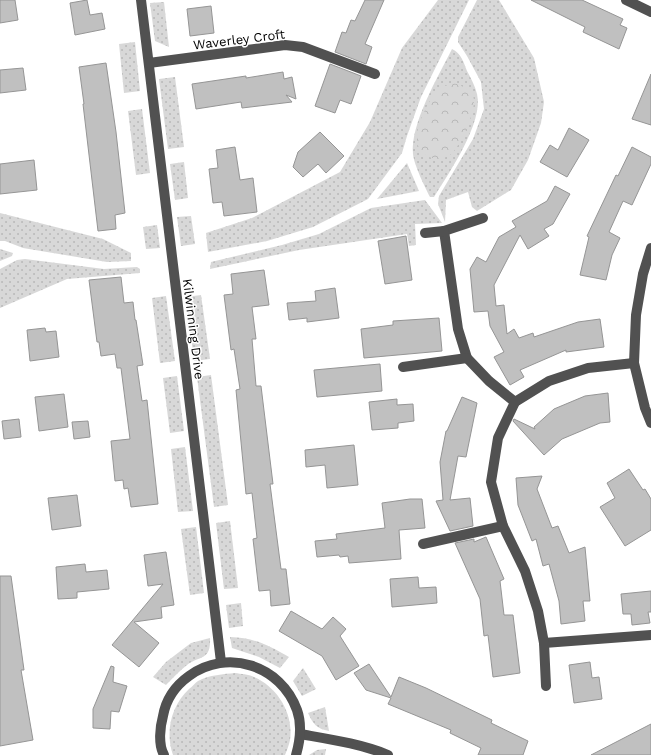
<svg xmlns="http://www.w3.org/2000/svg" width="651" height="755" viewBox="0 0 651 755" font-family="'Work Sans',sans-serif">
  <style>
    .grass { fill: url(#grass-dots) }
    .forest { fill: url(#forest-crowns) }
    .building { fill: #c0c0c0; stroke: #959595 }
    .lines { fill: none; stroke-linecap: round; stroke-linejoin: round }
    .minor { stroke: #515151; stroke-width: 10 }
    .labels { text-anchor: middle; stroke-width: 3; stroke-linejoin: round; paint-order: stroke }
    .street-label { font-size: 13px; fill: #000; stroke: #fff }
  </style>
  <defs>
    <pattern id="grass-dots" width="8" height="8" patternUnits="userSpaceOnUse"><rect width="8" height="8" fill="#d8d8d8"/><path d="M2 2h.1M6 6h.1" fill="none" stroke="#b8b8b8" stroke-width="1.8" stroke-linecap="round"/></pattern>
    <pattern id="forest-crowns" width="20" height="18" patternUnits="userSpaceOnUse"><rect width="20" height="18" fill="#d8d8d8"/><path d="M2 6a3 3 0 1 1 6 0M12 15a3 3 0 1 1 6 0" fill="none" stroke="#b8b8b8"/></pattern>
  </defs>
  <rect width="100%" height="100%" fill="#fff"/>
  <g class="grass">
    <path d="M438 0H469L421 97 407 136 402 153 368 199 313 227 267 241 208 252 206 233 252 218 340 172 370 122 402 48Z"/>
    <path d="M477 0H499L534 58 544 102 541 123 528 160 511 190 477 211 472 207 468 192 446 200 445 222 438 204 439 196 473 139 484 109 481 82 467 56 458 42V37Z"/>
    <path d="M164 2 169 47 155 41 150 3Z"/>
    <path d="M135 42 140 91 124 93 119 44Z"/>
    <path d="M452 49C461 53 464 63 467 71 471 78 475 86 477 94 484 122 449 173 434 197H430C425 187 414 165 413 154 410 124 438 77 452 49Z"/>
    <path d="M175 77 184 147 168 149 159 79Z"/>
    <path d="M142 109 150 173 136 175 128 111Z"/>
    <path d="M184 162 188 198 175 200 170 164Z"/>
    <path d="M407 163 419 191 377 199Z"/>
    <path d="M425 200 442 223 415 224 416 245 409 246 407 234 299 250 210 269 211 262 282 245 319 234 371 208Z"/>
    <path d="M0 213 103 239 131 253V261L107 262 23 248 5 241H0Z"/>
    <path d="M191 216 195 244 181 246 177 217Z"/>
    <path d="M157 225 160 248 146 249 143 227Z"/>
    <path d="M0 249 13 253 12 256 0 261Z"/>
    <path d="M25 259 104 269 137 267 140 269V273L67 279 0 308V269L17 260Z"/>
    <path d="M201 295 210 359 194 361 186 297Z"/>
    <path d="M166 296 175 361 160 363 152 298Z"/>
    <path d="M211 375 228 505 214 507 197 377Z"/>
    <path d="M177 376 184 431 170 433 163 378Z"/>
    <path d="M185 447 193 511 178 512 171 449Z"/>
    <path d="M230 521 238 588 224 589 216 523Z"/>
    <path d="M196 527 204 593 190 595 181 529Z"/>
    <path d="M241 603 243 626 229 628 226 605Z"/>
    <path d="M230 637C255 638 268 645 289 657L280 668 259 657 232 648Z"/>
    <path d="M210 638C211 661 200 655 187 665 179 671 173 678 166 685L153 677 166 662 191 643Z"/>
    <path d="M303 668 316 689 302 696 293 681Z"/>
    <path d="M235 673C241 674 248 674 254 677 277 687 294 713 290 740 289 745 287 750 285 755H173C165 732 171 706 189 689 192 687 195 683 198 681 209 675 224 674 235 673Z"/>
    <path d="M325 707 329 731C317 729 313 724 308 713Z"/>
    <path d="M326 749 325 755H309L317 750Z"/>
  </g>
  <path class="forest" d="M453 83C461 85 469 89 473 96 478 108 460 148 450 155 442 160 432 160 424 154 406 141 427 101 439 89 443 86 449 85 453 83Z"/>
  <g class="building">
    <path d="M0 0H15L18 20 0 23Z"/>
    <path d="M87 0 90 15 102 13 105 29 75 35 70 3Z"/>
    <path d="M365 0H384L365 44 372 47 366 64 335 52 342 32 346 33 351 20 355 21Z"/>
    <path d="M531 0H582L623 19 620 25 627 28 619 49 583 32 585 27Z"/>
    <path d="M211 6 214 33 190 36 187 9Z"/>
    <path d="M106 63 116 132 125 213 115 215 116 229 98 231 83 104H84L79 67Z"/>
    <path d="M330 64 361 76 351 104 340 100 335 113 315 106Z"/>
    <path d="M23 68 26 90 0 93V70Z"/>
    <path d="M283 72 284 79 292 77 296 99 286 95 292 102 242 108 241 102 196 109 192 84 246 76V78Z"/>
    <path d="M651 74V125L632 119Z"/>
    <path d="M569 128 589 140 567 177 540 162 550 145 558 150Z"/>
    <path d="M320 132 344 156 326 173 318 164 303 177 293 167 298 152Z"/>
    <path d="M235 147 240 180 253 178 257 212 224 216 222 202 213 203 209 169 218 168 216 150Z"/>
    <path d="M632 147 651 157V164L632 205 623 201 609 232 620 238 612 255 606 280 580 275 589 237 587 236 616 175 618 176Z"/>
    <path d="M34 160 37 190 0 194V164Z"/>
    <path d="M555 186 570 194 553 224 544 229 549 236 528 249 520 235 494 285 496 306 504 305 507 334 514 329 519 338 533 333 534 337 578 322 600 319 604 347 566 352V350L520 370 524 377 510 385 494 357 504 352 490 326 488 311 474 312 470 269 477 257 486 262 499 237 516 227 512 221 547 201Z"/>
    <path d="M406 236 412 280 385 284 378 241Z"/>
    <path d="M264 270 269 305 252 307 256 339H252L256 386H261L273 484H270L281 569H286L290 604 271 606 270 590 259 591 253 539 257 538 252 493 246 494 236 390 240 389 234 349 231 350 224 295 233 294 231 274Z"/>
    <path d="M121 277 124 303 133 302 135 320H136L143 365 137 366 142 401 147 400 158 504 131 507 128 488 124 489 123 480 115 481 111 441 130 439 121 368H117L115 354 101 356 99 342H97L89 280Z"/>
    <path d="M335 288 339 318 307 322V318L289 320 287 303 316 301 315 291Z"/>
    <path d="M439 318 442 351 364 358 361 329 393 325V321Z"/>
    <path d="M45 328 46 332 56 331 59 357 30 361 27 330Z"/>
    <path d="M380 364 382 391 317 397 314 370Z"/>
    <path d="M608 393 610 422 600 423 562 439 544 455 513 421 514 419 535 429 534 427 554 409 585 396Z"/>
    <path d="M64 394 68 427 39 431 35 397Z"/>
    <path d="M462 397 477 403 466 457 458 456 450 500 470 498 473 526 450 531 436 501 443 500 440 462 446 431H447Z"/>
    <path d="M397 399V405L413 404 414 421 398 423V428L372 430 369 402Z"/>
    <path d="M19 419 21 437 4 439 2 421Z"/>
    <path d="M88 421 90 437 74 439 72 422Z"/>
    <path d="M354 445 358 485 327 488 325 465 306 467 305 450Z"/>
    <path d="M629 469 643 490 645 489 651 499V530L625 546 600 507 615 498 607 483Z"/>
    <path d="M542 476 537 489 552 528 558 526 569 553 585 547 590 601H583L585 621 561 624 559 601 549 564 543 566 536 539 532 541 518 505 516 478Z"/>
    <path d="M77 495 81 526 52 530 48 498Z"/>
    <path d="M410 499H422L425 528 399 530 401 559 349 563 348 556 340 557 339 555 317 557 315 541 337 539 336 534 385 528 382 503Z"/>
    <path d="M486 537 504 579 500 581 504 615H513L520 673 493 677 488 635 484 636 480 599 455 543 474 539V542Z"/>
    <path d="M166 552 174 605 161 607 162 618 134 622 159 643 139 667 112 645 163 584 148 586 144 555Z"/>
    <path d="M85 564 86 572 107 570 109 589 77 592V598L58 599 56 567Z"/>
    <path d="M0 576H11L24 670H21L33 740 0 746Z"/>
    <path d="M418 577 419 588 436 587 437 603 392 607 390 579Z"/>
    <path d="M651 591V612H648L650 623 632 625 631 614H623L621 594Z"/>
    <path d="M291 611 322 629 333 617 346 629 340 636 359 666 336 680 322 656 279 631Z"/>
    <path d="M590 662 592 678 599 677 602 699 574 703 569 665Z"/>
    <path d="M369 664 391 697 399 677 426 688 492 720 491 723 528 741 523 755H478L481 748 450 733 451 730 388 704 391 698 366 690 354 673Z"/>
    <path d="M111 666 114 667 113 682 127 686 119 712 111 711 110 729 93 728V709Z"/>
    <path d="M651 724V755H591Z"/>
  </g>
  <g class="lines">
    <g class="minor">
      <path d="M141 0 221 662"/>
      <path d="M626 0 651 12"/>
      <path d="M149 63 285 45 303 47 375 74"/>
      <path d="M483 218 444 231 458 329 467 358 489 381 515 402"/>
      <path d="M425 233 444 231"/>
      <path d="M651 248 643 274 636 315 634 363 645 408 651 423"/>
      <path d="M403 367 467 358"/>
      <path d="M423 544 503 526"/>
      <path d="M544 643 651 635"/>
      <path d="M546 686 544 643 538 611 525 571 503 526 491 482 498 438 515 402 549 381 588 368 634 363"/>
      <path d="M300 734C328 739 362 744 388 755"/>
      <path d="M164 755C158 744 160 727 163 716 166 699 175 686 189 676 227 648 281 665 297 710 302 724 300 741 296 755"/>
    </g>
  </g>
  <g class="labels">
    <g class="street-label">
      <text transform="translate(239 39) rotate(-7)" y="5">Waverley Croft</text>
      <text transform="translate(194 329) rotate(83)" y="5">Kilwinning Drive</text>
    </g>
  </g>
</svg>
